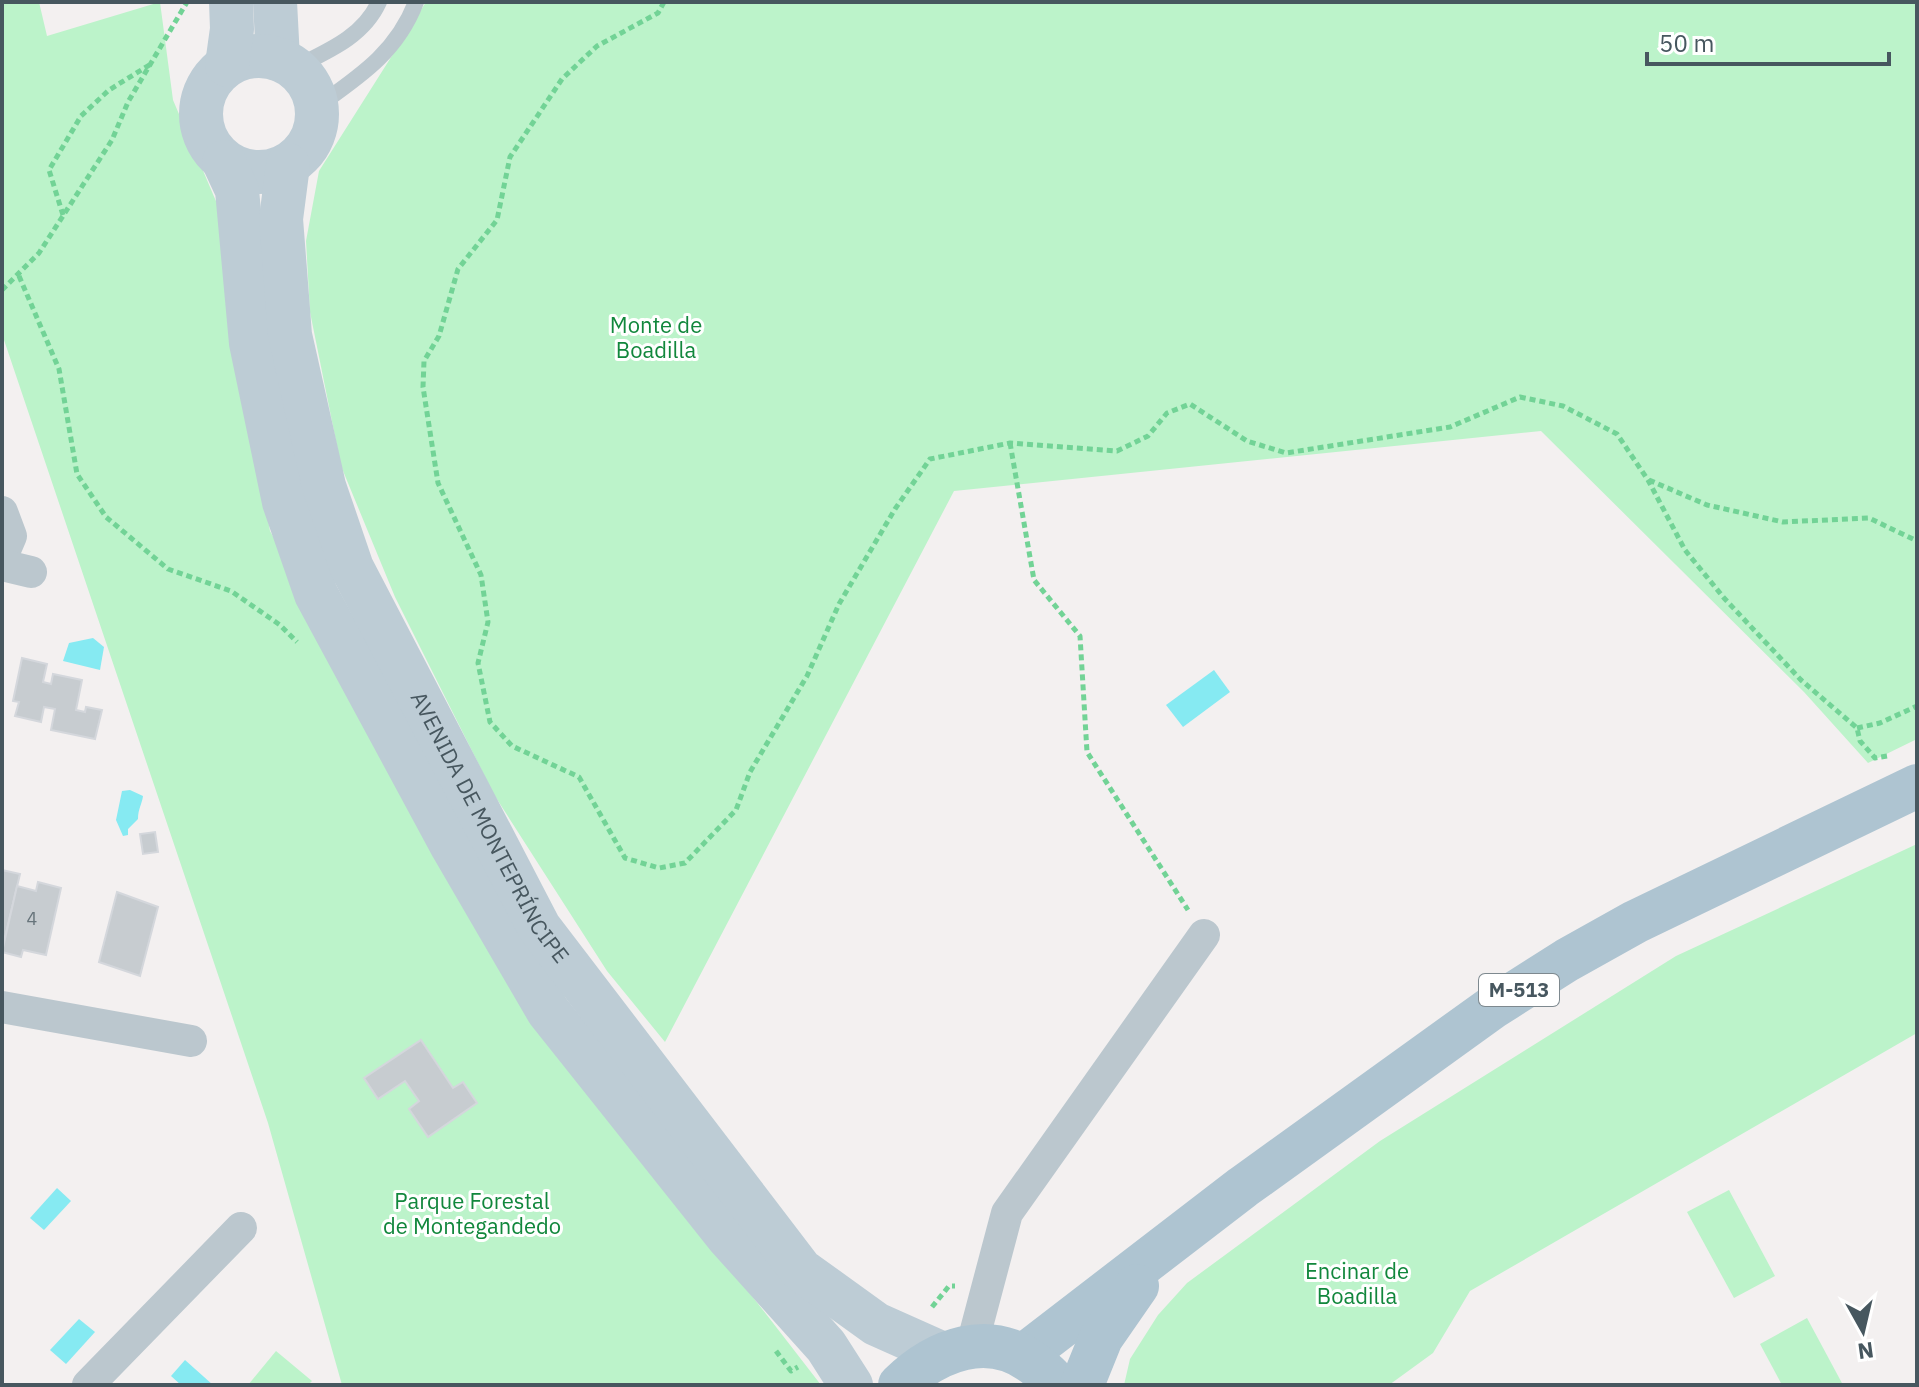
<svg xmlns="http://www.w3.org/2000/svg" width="1919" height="1387" viewBox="0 0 1919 1387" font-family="'IBM Plex Sans',sans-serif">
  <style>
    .green { fill: #bcf3ca }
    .water { fill: #86eaf2 }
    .building { fill: #c7ccd0; stroke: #d4d7dc; stroke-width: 2 }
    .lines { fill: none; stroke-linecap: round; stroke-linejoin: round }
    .path { stroke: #72d396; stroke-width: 5; stroke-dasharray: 6 4; stroke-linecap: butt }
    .lane { stroke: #bbc7ce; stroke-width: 16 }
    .street { stroke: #bbc7ce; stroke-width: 32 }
    .secondary { stroke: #bdccd5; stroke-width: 44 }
    .primary { stroke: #aec4d1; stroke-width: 44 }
    .labels { text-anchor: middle; stroke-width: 6; stroke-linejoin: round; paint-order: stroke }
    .number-label { font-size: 18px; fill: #67747b }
    .shield { fill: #fff; stroke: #7e898f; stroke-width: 2 }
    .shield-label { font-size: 20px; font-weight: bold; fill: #47575f }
    .park-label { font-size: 22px; fill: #11873c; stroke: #fff }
    .street-label { font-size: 22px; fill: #47575f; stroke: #fff }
  </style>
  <rect width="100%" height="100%" fill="#f3f0f0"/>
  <g class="green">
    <path d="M2 2H39L47 36 160 2 173 100 221 213 225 274 270 531 529 1008 821 1385H342L268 1123 2 334Z"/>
    <path d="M426 2H1917V739L1868 763 1804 692 1541 431 954 491 665 1042 607 971 493 793 395 597 341 466 310 312 306 241 319 171Z"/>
    <path d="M1917 844V1033L1470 1291 1433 1353 1389 1385H1124L1130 1359 1158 1315 1187 1283 1380 1141 1676 956Z"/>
    <path d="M1729 1190 1775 1276 1734 1298 1687 1212Z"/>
    <path d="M1807 1318 1843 1385H1782L1760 1344Z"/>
    <path d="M276 1351 312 1381 308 1385H248Z"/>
  </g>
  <g class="water">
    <path d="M93 638 104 647 100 670 63 661 69 643Z"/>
    <path d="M1214 670 1230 692 1183 727 1166 705Z"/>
    <path d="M130 790 143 796C142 804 138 809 138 819L128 829V835L123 836 116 820 122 791Z"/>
    <path d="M57 1188 71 1201 44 1230 30 1218Z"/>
    <path d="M79 1319 95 1332 66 1364 50 1350Z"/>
    <path d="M185 1360 213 1385H181L171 1376Z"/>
  </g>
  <g class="building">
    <path d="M22 658 47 664 43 682 51 684 53 674 82 680 76 710 85 712 86 707 102 710 95 739 51 730 55 709 44 707 41 722 15 716 19 702 13 701Z"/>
    <path d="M155 832 158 852 143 854 140 834Z"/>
    <path d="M2 870 20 874 5 937 2 936Z"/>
    <path d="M38 882 61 888 46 955 23 950 21 957 2 952 17 886 36 891Z"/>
    <path d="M117 892 158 907 140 976 99 962Z"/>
    <path d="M421 1040 453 1088 463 1082 477 1103 428 1137 409 1109 419 1101 405 1081 378 1099 364 1078Z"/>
  </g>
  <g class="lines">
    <g class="path">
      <path d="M664 2 658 13 597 46 562 79 510 157 497 220 458 269 439 336 424 361 423 387 438 483 481 575 488 622 478 663 490 722 512 746 579 777 625 858 659 868 685 863 736 810 750 772 807 676 839 604 895 509 930 459 1010 443 1117 451 1148 436 1167 413 1190 404 1247 441 1286 453 1450 427 1520 397 1563 406 1617 434 1648 480 1685 550 1724 598 1801 680 1857 728 1860 741 1875 758 1887 756"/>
      <path d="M63 215 49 170 81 116 109 90 151 64"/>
      <path d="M19 276 59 369 77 474 106 517 168 569 231 591 280 625 297 642"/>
      <path d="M2 290 39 253 112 140 128 102 187 2"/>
      <path d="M1010 443 1034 580 1080 636 1087 752 1188 910"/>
      <path d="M1649 480 1707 505 1783 522 1869 518 1917 541"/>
      <path d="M1857 728 1880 723 1917 706"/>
      <path d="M932 1307 949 1286H955"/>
      <path d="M776 1351 791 1371 798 1367"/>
    </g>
    <g class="lane">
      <path d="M294 68C328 51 363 37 379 2"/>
      <path d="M318 106C360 76 397 52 416 2"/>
    </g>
    <g class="street">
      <path d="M2 512 11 536 2 557"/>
      <path d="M2 565 31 572"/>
      <path d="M2 1007 191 1041"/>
      <path d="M972 1345 1007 1213 1204 935"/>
      <path d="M88 1385 241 1228"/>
    </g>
    <g class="secondary">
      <path d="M275 2 278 59"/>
      <circle cx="259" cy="114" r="58"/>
      <path d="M227 65 232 29 231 2"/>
      <path d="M224 162 237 190 251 343 284 502 316 594 452 846 548 1011 728 1237 826 1346 851 1385"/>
      <path id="s1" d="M288 165 281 219 290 335 324 486 352 568 539 927 801 1270 876 1324 941 1353"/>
    </g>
    <g class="primary">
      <path d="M1023 1356 1243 1187 1493 1007 1567 960 1635 922 1917 786"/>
      <path d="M900 1385C936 1350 989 1329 1034 1364 1042 1370 1051 1376 1056 1385"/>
      <path d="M1082 1385 1101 1338 1137 1286"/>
    </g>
  </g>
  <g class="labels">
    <g class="number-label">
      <text x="32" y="925">4</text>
    </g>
    <rect class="shield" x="1479" y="974" width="80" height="32" rx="6"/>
    <g class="shield-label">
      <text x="1519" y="997">M-513</text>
    </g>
    <g class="park-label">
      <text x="656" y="333">Monte de<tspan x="656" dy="25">Boadilla</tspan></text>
      <text x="472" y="1209">Parque Forestal<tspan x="472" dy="25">de Montegandedo</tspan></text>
      <text x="1357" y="1279">Encinar de<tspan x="1357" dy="25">Boadilla</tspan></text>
    </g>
    <g class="street-label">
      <text dy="8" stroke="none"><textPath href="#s1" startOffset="706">AVENIDA DE MONTEPRÍNCIPE</textPath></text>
    </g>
  </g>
  <rect width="1919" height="1387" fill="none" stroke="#47575f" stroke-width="8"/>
  <g transform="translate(1863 1331) rotate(172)" stroke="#ffffff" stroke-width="6" paint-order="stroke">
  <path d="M0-6L14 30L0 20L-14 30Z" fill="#47575f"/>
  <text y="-12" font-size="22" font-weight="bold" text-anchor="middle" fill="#47575f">N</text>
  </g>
  <path d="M1647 52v12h242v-12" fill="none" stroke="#47575f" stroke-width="4"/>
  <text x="1659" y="52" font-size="24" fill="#47575f" stroke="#ffffff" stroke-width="6" paint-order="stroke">50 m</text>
</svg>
